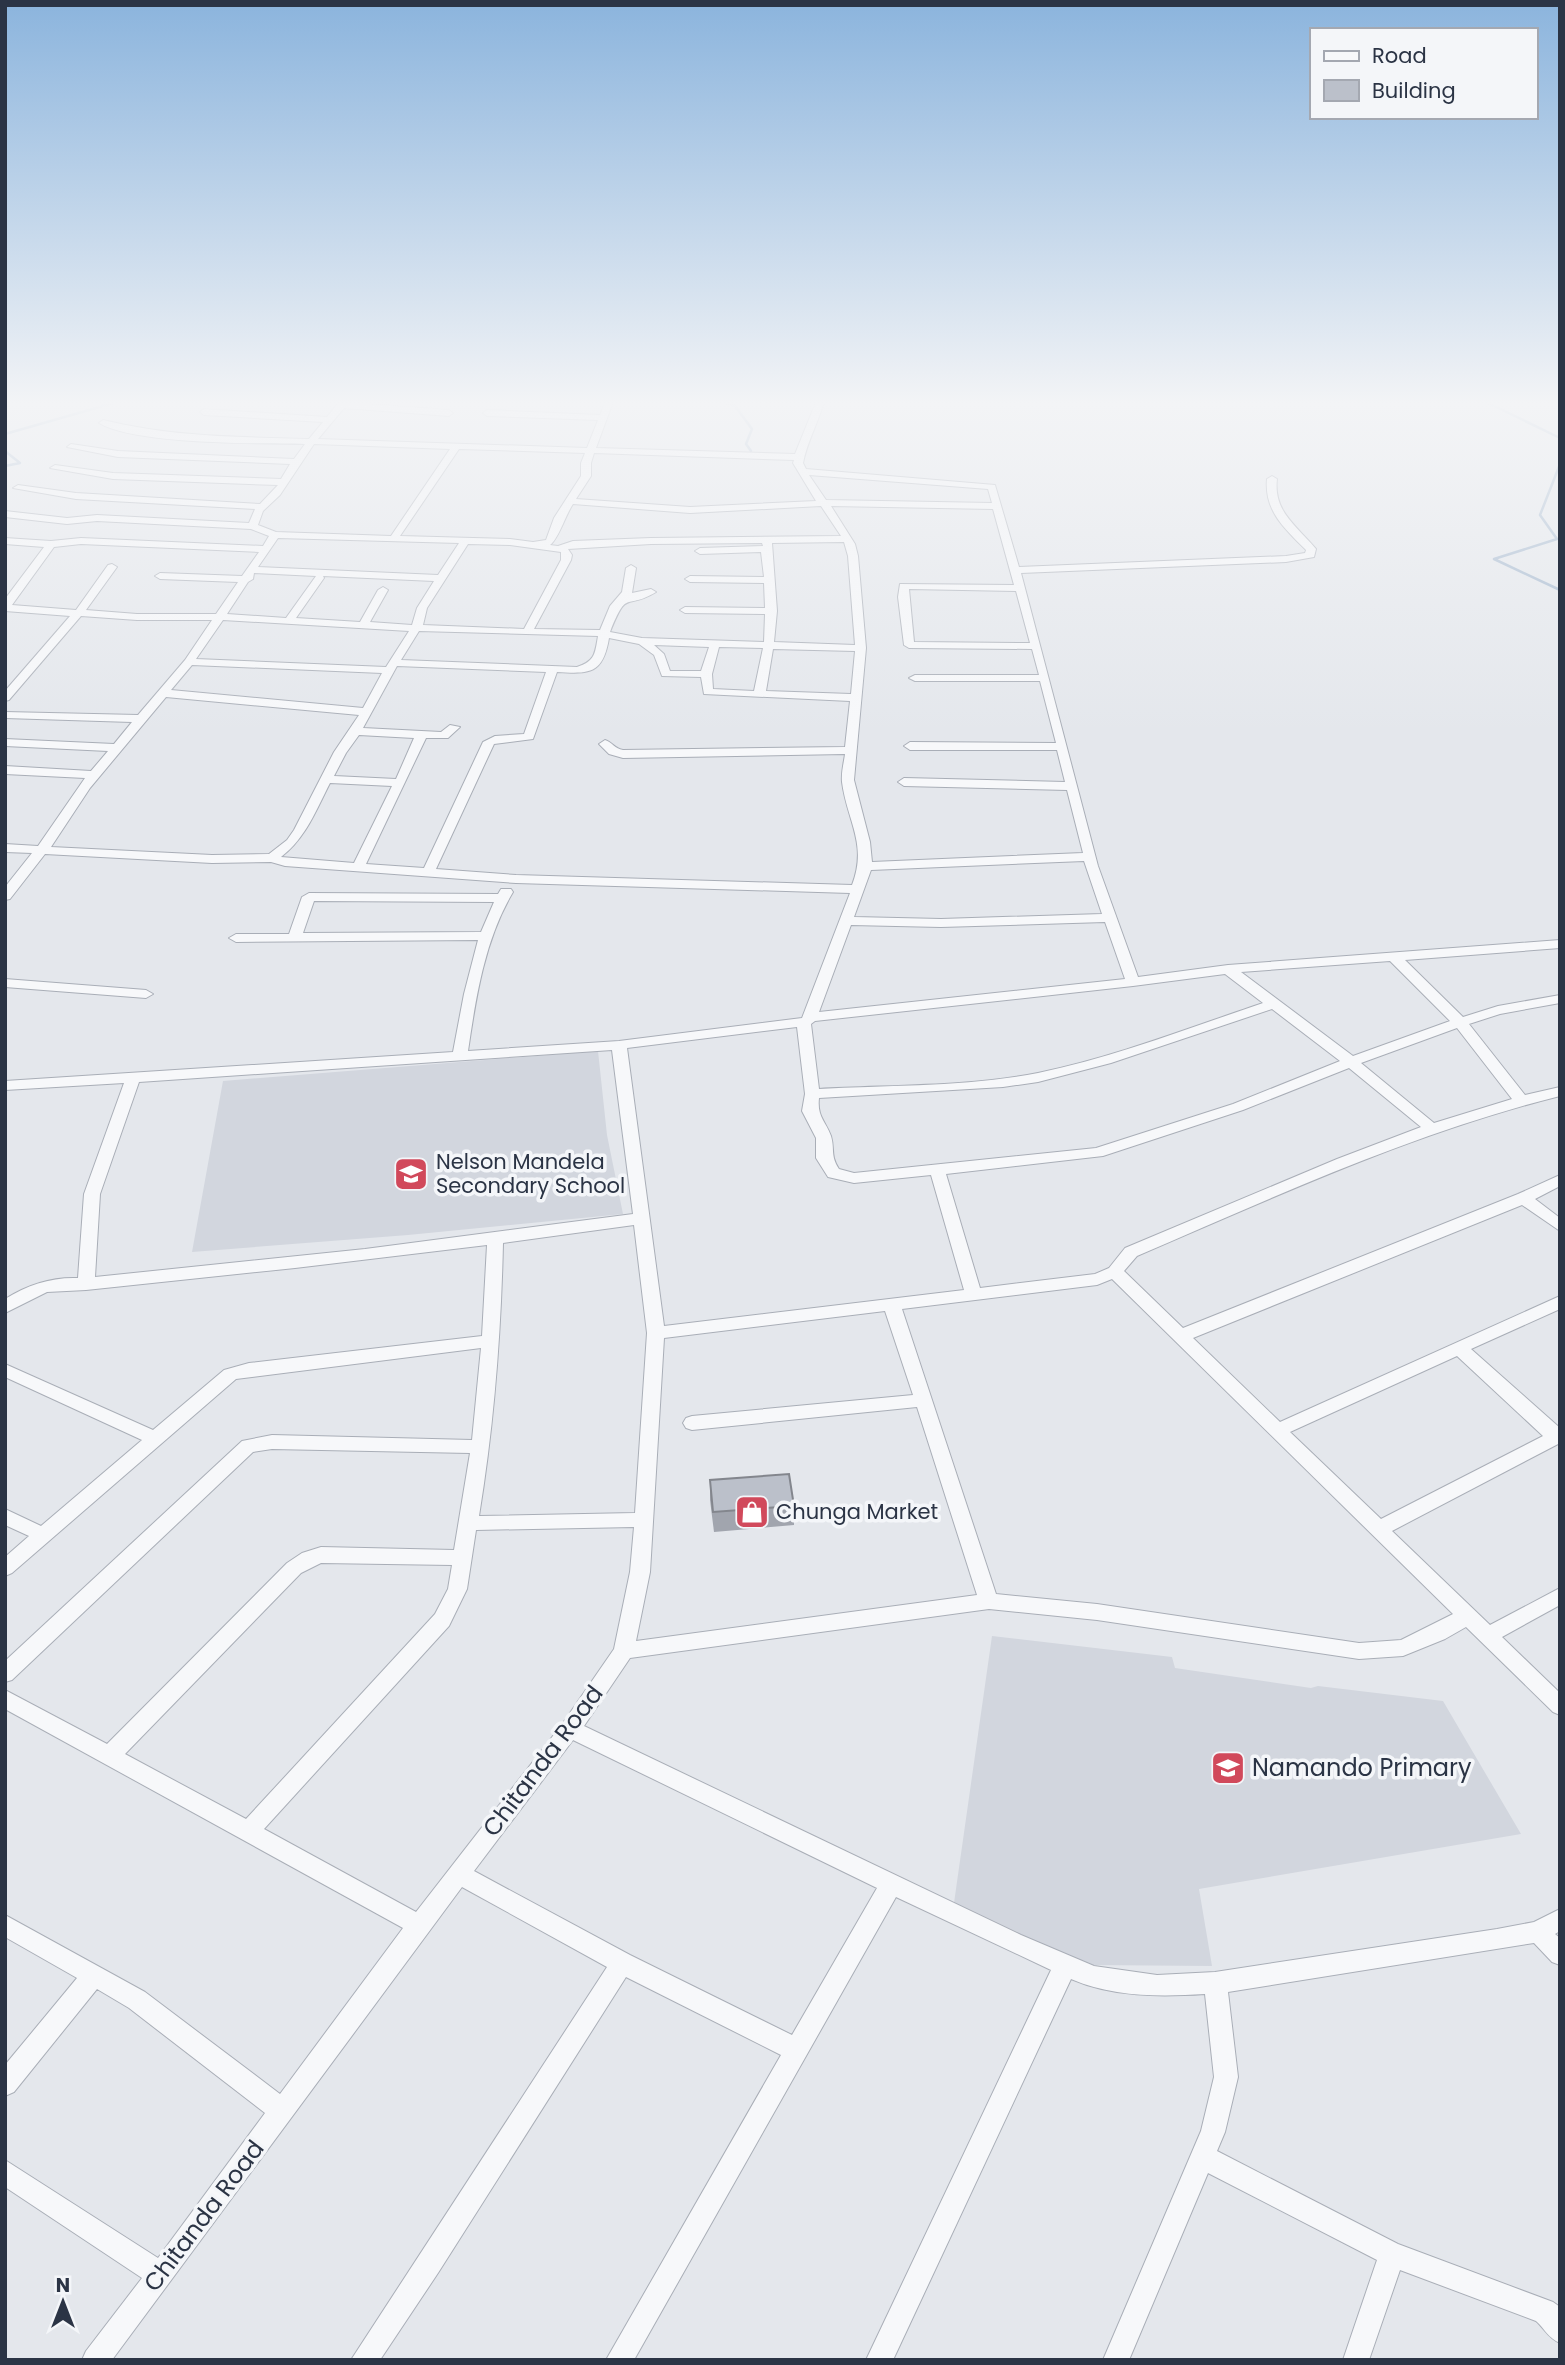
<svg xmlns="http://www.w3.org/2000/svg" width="1565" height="2365" viewBox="0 0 1565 2365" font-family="Poppins,sans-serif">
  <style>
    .built { fill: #d2d6de }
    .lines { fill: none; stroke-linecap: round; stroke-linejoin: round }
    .stream { stroke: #9fb4cc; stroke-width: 2.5 }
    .minor-casing { stroke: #a9aeb7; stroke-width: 2 }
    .minor { fill: #f7f8fa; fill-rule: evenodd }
    .wall { fill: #a1a5ae }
    .building { fill: #bbc0ca; stroke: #83868d; stroke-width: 2 }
    .labels { text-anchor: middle; stroke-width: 7; stroke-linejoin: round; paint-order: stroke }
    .poi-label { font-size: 21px; fill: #2b3445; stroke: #f4f6f9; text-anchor: start }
    .near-street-label { font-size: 24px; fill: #2b3445; stroke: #f4f6f9 }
    .near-poi-label { font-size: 24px; fill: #2b3445; stroke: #f4f6f9; text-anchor: start }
  </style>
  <rect width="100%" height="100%" fill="#e4e7ec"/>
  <g class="built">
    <path d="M598 1051 607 1135 623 1214 408 1235 192 1252 223 1081Z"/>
    <path d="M992 1636 1172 1657 1175 1668 1311 1688 1318 1686 1443 1701 1521 1834 1199 1889 1212 1966 1091 1965 953 1910Z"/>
  </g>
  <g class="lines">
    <g class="stream">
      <path d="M723 402 735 406 752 429 746 444 751 451"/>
      <path d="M1486 402 1560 438"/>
      <path d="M5 434 117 402"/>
      <path d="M5 451 20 463 5 466"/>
      <path d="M1560 464 1540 515 1557 539 1494 559 1560 590"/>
    </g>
    <g class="minor-casing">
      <g id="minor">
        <path d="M339 402 449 410 453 413 449 416 344 408 318 439 587 448 598 420 487 416 483 413 487 410 600 415 605 402H613L596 448 795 454 816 402H824C818 423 807 442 803 463L806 469 995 485 1019 567 1286 556 1305 553 1306 550C1285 529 1264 511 1267 479L1272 476 1277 479C1273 512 1297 526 1316 549L1314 557 1286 562 1021 573 1098 866 1138 977 1228 965 1560 940V948L1405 960 1463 1017 1498 1006 1560 995V1003L1500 1014 1469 1024 1525 1095 1560 1087V1096C1413 1133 1276 1196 1137 1256L1124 1271 1183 1328 1518 1194 1560 1175V1186L1535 1199 1560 1218V1231L1522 1205 1193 1338 1280 1422 1560 1296V1309L1471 1349 1560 1428V1443L1392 1531 1490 1625 1560 1588V1605L1502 1637 1560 1693V1715L1553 1712 1466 1627 1445 1639 1403 1656 1359 1659 1097 1620 989 1609 630 1658 584 1726 1021 1935 1094 1966 1157 1975 1215 1972 1497 1929 1534 1922 1560 1909V1931L1555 1934 1560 1938V1965L1552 1962 1534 1943 1228 1992 1238 2077 1225 2132 1217 2151 1398 2244 1553 2302 1560 2307V2343C1548 2338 1545 2329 1536 2321L1400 2270 1369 2360H1343L1377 2260 1208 2173 1129 2360H1103L1201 2131 1214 2077 1205 1994C1159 1997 1113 1997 1071 1979L893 2360H866L1051 1970 896 1897 634 2360H606L781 2055 626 1977 438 2273 380 2360H351L607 1967 462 1887 112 2360H82L86 2351 142 2278 5 2187V2160L158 2258 265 2113 129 2008 97 1989 14 2092 5 2096V2065L77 1978 5 1937V1915L145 1992 280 2094 403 1928 5 1709V1690L107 1744 287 1563 302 1553 321 1547 454 1550 470 1453 272 1449 253 1452 12 1680 5 1682V1661L242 1441 272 1435 472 1440 481 1348 236 1379 12 1573 5 1576V1557L29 1536 5 1525V1509L41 1526 142 1440 5 1377V1364L153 1430 224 1370 249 1363 482 1336 487 1245 295 1268 86 1290 47 1292 5 1313V1299C27 1285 52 1277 78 1278L84 1194 124 1083 5 1090V1081L453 1052 464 994 478 940 236 942 229 938 236 934H289L302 897 309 893 498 894 501 889H511L513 892C485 939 476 996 468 1051L619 1041 802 1018 850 893 516 883 285 866 271 862 212 863 45 854 10 899 5 900V887L32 853 5 852V844L38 846 85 778 5 774V766L91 771 108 751 5 746V739L114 744 132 722 5 718V712L138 715 185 660 212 620H137L81 616 9 700 5 701V691L70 616 5 611V599L44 547 5 544V538L51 541 81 538 263 546 269 536 251 529 97 521 67 524 5 517V511L67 518 97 515 249 523 255 509 76 499 13 488 18 485 76 493 260 504 278 485 113 479 50 468 55 465 113 473 281 479 290 464 118 457 67 447 71 444 118 451 294 459 305 444C258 443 136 445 99 423L103 420C171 437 240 437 309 439L323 422 204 415 200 412 204 409 327 417ZM314 444 450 449 391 536 276 532 258 525 263 511 280 495ZM459 449 585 453 581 463V476L554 518 546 540 533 542 510 539 400 536ZM594 453 794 460 793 463 816 501 690 507 576 499 591 476V463ZM809 475 988 489 992 503 826 500ZM573 504 690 513 821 506 841 536 651 538 573 541 558 546 550 545C558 540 566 514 573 504ZM831 506 993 509 1014 585 900 584 898 597 904 645 909 648 1032 649 1039 675H915L909 678 915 681H1040L1056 743 910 742 904 746 910 750H1057L1065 782 904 778 898 782 904 786 1067 790 1083 853 872 862 870 842 854 780 866 648 858 556 855 544ZM278 538 459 543 438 575 258 567ZM844 542 848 556 855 645 774 642 777 611 772 543ZM762 543 763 546 700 548 695 551 700 554 761 552 764 577 690 576 685 579 690 582 764 583 765 608 685 607 680 610 685 613 765 614 764 642 642 638 610 632C628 587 625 611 656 592L651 589 632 593 636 568 631 565 626 568 622 592 610 606 600 630 534 629 571 560 572 555 568 549 651 544ZM81 544 259 552 242 576 160 573 155 576 160 579 238 582 216 614H137L86 610 117 567 112 564 108 565 76 610 12 605 54 547ZM468 544 510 545 561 552V560L524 629 423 625 427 608ZM254 573 316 576 286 618 227 614 248 582 253 579ZM323 576 434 581 417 608 412 625 370 622 388 590 383 587 378 590 360 622 296 618 324 578ZM909 589 1016 591 1030 643 914 642ZM223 620 409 631 386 667 196 659ZM419 631 598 636C595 654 595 661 577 667L401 660ZM609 638 639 644 654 655 662 676 701 677 704 694 850 701 845 747 623 750C615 749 612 742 605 740L599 744 609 754 623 758 845 754C844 762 841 773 842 782 847 821 868 844 852 885L516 875 436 869 494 744 533 739 557 672C590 674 603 674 609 638ZM654 645 709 647 701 671H670L664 654ZM719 647 763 648 754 691 713 689 712 674ZM773 649 855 651 851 694 766 691ZM192 665 382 673 363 708 171 690ZM397 666 546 672 524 734 495 736 483 742 424 868 366 864 426 738H448L460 727 450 725 441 732 363 728ZM166 697 359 715 334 752 294 830 287 840 269 854 212 855 51 847 90 788ZM359 735 414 738 396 779 334 776 346 753ZM330 783 392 786 354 863 281 857C306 838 316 810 330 783ZM1084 861 1102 914 941 919 854 917 871 870ZM314 901 494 902 481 932 303 933ZM1105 922 1125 979 819 1012 851 925 941 927ZM1390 961 1450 1021 1353 1056 1241 972ZM1225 974 1263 1003C1189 1028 1115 1057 1038 1073 967 1087 891 1085 819 1089L811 1024 815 1021 1133 986ZM1272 1009 1340 1061 1233 1104 1096 1148 854 1173 839 1169C830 1155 835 1150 831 1136 825 1120 817 1117 819 1098L1003 1087 1038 1082 1111 1063ZM797 1027 805 1094 802 1111 816 1138V1158L828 1177 854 1183 931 1175 964 1290 664 1326 627 1048ZM1457 1028 1512 1099 1434 1123 1361 1063ZM612 1050 633 1214 365 1249 95 1277 100 1194 139 1082ZM1349 1068 1421 1127 1337 1159 1125 1248 1109 1268 1095 1274 980 1288 946 1174 1103 1156 1243 1110ZM634 1225 647 1333 635 1513 479 1516C494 1425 501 1335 503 1243ZM1112 1279 1453 1614 1401 1640 1359 1643 1097 1604 996 1594 902 1309 1097 1285ZM885 1311 913 1395 692 1416 686 1418 683 1423 686 1428 692 1430 917 1407 977 1595 636 1641 650 1572 664 1338ZM1457 1356 1543 1436 1381 1519 1290 1432ZM634 1527 630 1572 614 1649 563 1723 416 1912 264 1829 449 1626 467 1589 476 1530ZM321 1563 452 1565 448 1589 435 1614 246 1819 125 1754 301 1573ZM573 1740 877 1888 792 2035 630 1955 474 1871Z"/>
        <path d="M5 979 146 990 153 994 146 998 5 987Z"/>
      </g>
    </g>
    <use href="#minor" class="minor"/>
  </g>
  <path class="wall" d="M710 1480 794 1506V1525L714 1532 710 1500Z"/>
  <path class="building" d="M789 1474 794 1506 713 1512 710 1480Z"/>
  <linearGradient id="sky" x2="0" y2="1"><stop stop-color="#8bb4dd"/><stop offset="0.55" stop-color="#f3f4f6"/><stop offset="1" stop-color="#f3f4f6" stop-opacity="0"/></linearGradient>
  <rect width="1565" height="733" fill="url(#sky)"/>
  <defs>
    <g id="school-square" transform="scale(1.75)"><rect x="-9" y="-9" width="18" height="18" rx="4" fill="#d1495b" stroke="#f4f6f9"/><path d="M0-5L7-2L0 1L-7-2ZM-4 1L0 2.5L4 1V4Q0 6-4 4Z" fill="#fff"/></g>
    <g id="shop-square" transform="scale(1.75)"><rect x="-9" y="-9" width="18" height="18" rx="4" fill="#d1495b" stroke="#f4f6f9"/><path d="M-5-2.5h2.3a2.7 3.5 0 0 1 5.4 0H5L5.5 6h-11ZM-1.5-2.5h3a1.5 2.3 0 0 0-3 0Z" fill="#fff"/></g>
  </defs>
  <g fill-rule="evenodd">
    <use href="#school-square" x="411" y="1174"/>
    <use href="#shop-square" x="752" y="1512"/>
    <use href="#school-square" x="1228" y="1768"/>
  </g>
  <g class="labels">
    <g class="poi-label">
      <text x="436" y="1169">Nelson Mandela<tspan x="436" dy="24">Secondary School</tspan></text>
      <text x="776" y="1519">Chunga Market</text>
    </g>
    <g class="near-street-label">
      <text transform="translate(543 1761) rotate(-53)" y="8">Chitanda Road</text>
      <text transform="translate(204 2216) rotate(-53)" y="8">Chitanda Road</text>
    </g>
    <g class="near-poi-label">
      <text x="1252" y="1776">Namando Primary</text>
    </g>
  </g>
  <rect width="1565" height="2365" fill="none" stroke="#2b3445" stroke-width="14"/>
  <rect x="1310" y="28" width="228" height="91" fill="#f4f6f9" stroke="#a4a8b1" stroke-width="2"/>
  <rect x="1324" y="51" width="35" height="10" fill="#f7f8fa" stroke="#a4a8b1" stroke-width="2"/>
  <text x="1372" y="63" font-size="21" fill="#2b3445">Road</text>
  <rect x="1324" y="80" width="35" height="21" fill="#bbc0ca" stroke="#a4a8b1" stroke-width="2"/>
  <text x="1372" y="98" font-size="21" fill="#2b3445">Building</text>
  <g transform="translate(63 2302)" stroke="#f4f6f9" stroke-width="5" paint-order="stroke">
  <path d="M0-5L12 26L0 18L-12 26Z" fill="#2b3445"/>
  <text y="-10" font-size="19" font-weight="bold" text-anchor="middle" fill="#2b3445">N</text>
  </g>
</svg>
